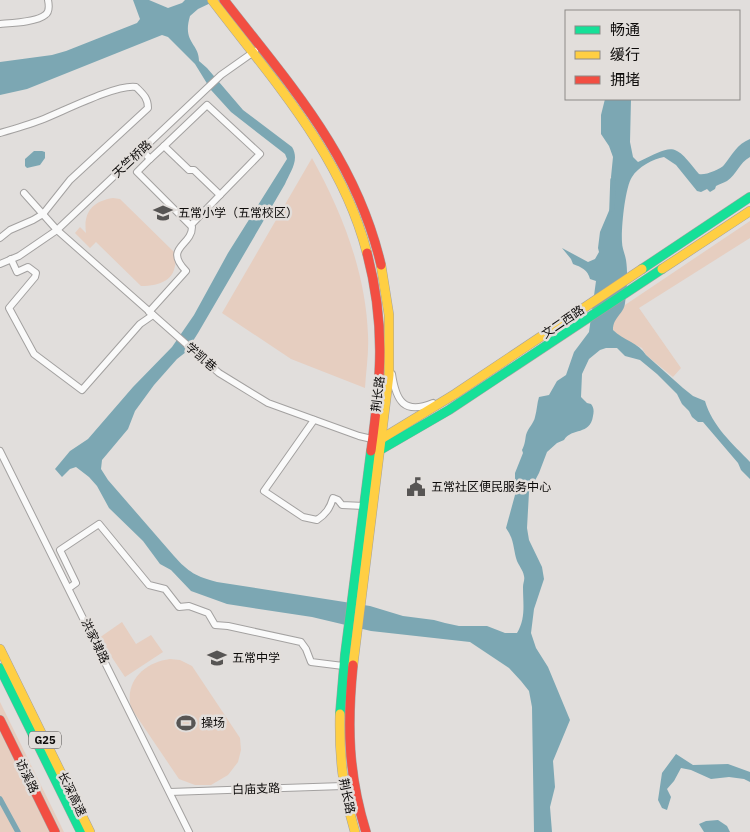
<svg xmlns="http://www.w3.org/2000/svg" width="750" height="832" viewBox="0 0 750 832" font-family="'IBM Plex Sans','Noto Sans SC',sans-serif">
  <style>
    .green { fill: #e6cec0 }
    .water { fill: #7ca7b3 }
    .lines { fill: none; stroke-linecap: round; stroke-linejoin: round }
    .canal { stroke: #7ca7b3; stroke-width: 5.5 }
    .street-casing { stroke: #a3a1a0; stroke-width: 8 }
    .fast-casing { stroke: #a3a1a0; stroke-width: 10 }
    .slow-casing { stroke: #a3a1a0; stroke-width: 10 }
    .jam-casing { stroke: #a3a1a0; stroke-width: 10 }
    .street { stroke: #fafafa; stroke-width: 6 }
    .fast { stroke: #16e098; stroke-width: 9 }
    .slow { stroke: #ffcf43; stroke-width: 9 }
    .jam { stroke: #f24e42; stroke-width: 9 }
    .labels { text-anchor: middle; stroke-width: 5; stroke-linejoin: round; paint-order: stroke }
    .shield { fill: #e2dedb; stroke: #4d4a49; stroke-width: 1 }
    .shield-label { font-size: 11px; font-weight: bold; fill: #0d0b0a }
    .street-label { font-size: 12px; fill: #0d0b0a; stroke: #e2dedb }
    .poi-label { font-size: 12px; fill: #0d0b0a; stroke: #e2dedb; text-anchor: start }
  </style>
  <rect width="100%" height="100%" fill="#e1dedc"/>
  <g class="green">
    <path d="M312 158C342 212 366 273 368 335 369 353 366 371 365 388L291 359 222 313Z"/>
    <path d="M113 198 120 199 174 252C180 277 164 286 141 286L96 242 90 248 75 233 80 227 86 233C83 212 93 201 113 198Z"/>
    <path d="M750 221V238L639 308 681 368 673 377 646 355 642 348 623 339 613 330V323L625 305Z"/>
    <path d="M122 622 136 644 151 635 163 652 125 677 99 638Z"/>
    <path d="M170 659 180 660 192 666 240 738 241 750 238 762 228 775 211 785H195L179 779 131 708C124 681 145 662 170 659Z"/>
    <path d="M0 702 64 832H0Z"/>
  </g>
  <g class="water">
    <path d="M133 0H149L168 8 182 3 185 0H217L198 9 190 16C182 43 199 43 199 61L207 68 243 110 292 147C300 160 290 172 285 184L198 333 186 352 177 359 154 385 135 411 128 429 102 460 101 469 108 480 174 556C188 572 197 577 217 582L370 606 403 616 434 620 445 623 459 626H487L505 633H517C526 618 523 604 523 587 523 583 525 580 524 576 523 570 519 566 517 561 514 553 514 542 510 535 509 532 507 530 506 528L515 495V473L523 453 522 450C525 444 525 441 526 435 528 428 534 423 535 417 537 410 537 403 539 397L549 395 557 381 566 375 574 352 589 332 596 281 590 279C588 270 581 267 573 264L571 259 562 248 588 262 595 259 599 252 598 248 600 232 614 199V191L611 177 613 157 609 146 601 134V115L605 99H631L630 142 633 157 638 162C674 145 673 141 699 174 704 176 721 169 724 165 732 155 737 144 750 139V157C739 163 737 174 727 181 724 183 719 184 716 186L715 189 710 192 707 189 701 192 697 191 676 165 664 157C653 159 638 167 632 177 625 187 621 229 622 242 622 248 625 254 626 260 628 273 627 290 625 303 624 314 613 317 613 330 623 340 639 343 646 355L683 388 693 396 705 401C712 426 733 444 750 462V479L741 470 738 463 703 422H698L692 417 689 411 682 404 677 394 657 374 640 360 625 356 617 348H606L600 350 589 359 582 374 581 397 587 403 591 404C594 408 594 411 593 416 590 436 572 427 564 440L557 443 547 452 539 473 529 492 527 528 529 540 542 567 544 579 534 609 531 633 536 648 548 667 570 720 553 761 555 787 550 807 552 832H534L532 707 529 691 521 681 509 668 470 642 371 631 312 617 227 604 191 591 171 570 160 564 143 541 109 508 97 486 89 477 76 467 70 469 62 477 55 469 70 451 88 439 133 387 172 347 194 315 228 253 287 159 285 154 231 112 211 90 195 64 168 37 162 35 27 89 0 95V62L52 55 66 51 137 23 140 19Z"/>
    <path d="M34 151H42L45 152V158L40 165 27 168 25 166V159Z"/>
    <path d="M676 754 693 765 728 764 750 772V782L744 779 729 777 711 779 691 770 681 768 674 781 667 789 671 797 667 810 662 808 658 800 662 773Z"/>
    <path d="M718 820 727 826 730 832H704L699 824 706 821Z"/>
  </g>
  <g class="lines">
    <g class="canal">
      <path d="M612 209 613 180"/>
      <path d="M0 799 18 832"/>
    </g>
    <g class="street-casing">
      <g id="street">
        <path d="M0 24C11 23 37 22 45 15 50 12 49 5 48 0"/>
        <path d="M0 133C14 129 28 125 41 120 62 112 116 84 136 87 143 94 148 98 148 108L70 180 43 214 33 220 10 230 0 238"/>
        <path d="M164 146 207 105 260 154 220 195"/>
        <path d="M142 150 150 159 137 172 192 227C192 246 163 247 186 271L149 312"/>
        <path d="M150 159 164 146 189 170H194L220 195 191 225"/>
        <path d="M24 193 57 230 219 373 268 403 359 436 372 439"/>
        <path d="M11 259 17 272 28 267 36 273 35 277 9 308 34 354 82 390 140 324 153 315"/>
        <path d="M0 264 19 256 57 230 221 75 255 51"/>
        <path d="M392 374C396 401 404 415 433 403"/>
        <path d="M314 420 264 491 303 517 317 520C326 514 330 508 333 498L338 500 342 505 364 506"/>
        <path d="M0 451 189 832"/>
        <path d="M69 588 76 583 60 550 99 524 149 585 165 589 179 607 189 606 208 613 215 625 228 626 301 642 306 649 311 662 343 666"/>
        <path d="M170 792 343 786"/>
      </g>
    </g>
    <g class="fast-casing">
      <g id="fast">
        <path d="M642 269 750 197"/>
        <path d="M376 450H380L449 410 662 269"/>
        <path d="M0 668 81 832"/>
        <path d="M340 714 345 655 371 451"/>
      </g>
    </g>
    <g class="slow-casing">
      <g id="slow">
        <path d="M212 0C272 79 342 155 367 253"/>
        <path d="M662 269 750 211"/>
        <path d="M378 439H381L455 394 642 269"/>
        <path d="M0 649 90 832"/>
        <path d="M353 665 389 375V315L381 265"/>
        <path d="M340 714C339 756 343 791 355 832"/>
      </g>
    </g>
    <g class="jam-casing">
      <g id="jam">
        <path d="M224 0C290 85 356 157 381 265"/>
        <path d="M367 253C386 325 381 379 371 451"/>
        <path d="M353 665C347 725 348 774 366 832"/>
        <path d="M0 720 55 832"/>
      </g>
    </g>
    <use href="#street" class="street"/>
    <use href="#fast" class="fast"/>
    <use href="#slow" class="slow"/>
    <use href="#jam" class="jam"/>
  </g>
  <defs>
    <g id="school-bare" transform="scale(1.5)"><path d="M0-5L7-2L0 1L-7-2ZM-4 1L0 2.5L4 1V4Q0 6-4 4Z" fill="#575554" stroke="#e2dedb" stroke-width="2.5" paint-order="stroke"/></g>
    <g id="civic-bare" transform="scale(1.5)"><path d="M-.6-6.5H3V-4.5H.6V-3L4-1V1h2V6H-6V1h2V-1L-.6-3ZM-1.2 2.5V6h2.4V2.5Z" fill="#575554" stroke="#e2dedb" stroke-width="2.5" paint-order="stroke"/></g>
    <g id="stadium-bare" transform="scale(1.5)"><path d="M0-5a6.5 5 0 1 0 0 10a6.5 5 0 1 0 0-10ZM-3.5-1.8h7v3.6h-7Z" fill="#575554" stroke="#e2dedb" stroke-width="2.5" paint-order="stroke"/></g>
  </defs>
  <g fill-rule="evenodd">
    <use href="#school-bare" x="163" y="213"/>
    <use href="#civic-bare" x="416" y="487"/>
    <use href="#school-bare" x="217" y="658"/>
    <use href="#stadium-bare" x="186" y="723"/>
  </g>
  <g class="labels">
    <rect class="shield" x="29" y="731.5" width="32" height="17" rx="4"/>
    <g class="shield-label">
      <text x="45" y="744">G25</text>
    </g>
    <g class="street-label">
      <text transform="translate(132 159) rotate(-43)" y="4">天竺桥路</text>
      <text transform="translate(563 322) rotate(-34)" y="4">文二西路</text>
      <text transform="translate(201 357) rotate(41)" y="4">学凯巷</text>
      <text transform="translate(378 394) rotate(-83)" y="4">荆长路</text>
      <text transform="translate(95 641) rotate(64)" y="4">洪家埭路</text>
      <text transform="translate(27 776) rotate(64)" y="4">访溪路</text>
      <text transform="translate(256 789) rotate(-2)" y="4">白庙支路</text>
      <text transform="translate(72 794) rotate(64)" y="4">长深高速</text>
      <text transform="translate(347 796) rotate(78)" y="4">荆长路</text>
    </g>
    <g class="poi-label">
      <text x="178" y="217">五常小学（五常校区）</text>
      <text x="431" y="491">五常社区便民服务中心</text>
      <text x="232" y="662">五常中学</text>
      <text x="201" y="727">操场</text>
    </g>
  </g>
  <rect x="565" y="10" width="175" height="90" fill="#e2dedb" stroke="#8d8a87"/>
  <rect x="575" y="26" width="25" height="8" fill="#16e098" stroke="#8d8a87"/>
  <text x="610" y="35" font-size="15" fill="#0d0b0a">畅通</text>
  <rect x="575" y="51" width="25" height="8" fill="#ffcf43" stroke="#8d8a87"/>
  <text x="610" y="60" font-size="15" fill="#0d0b0a">缓行</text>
  <rect x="575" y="76" width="25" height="8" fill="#f24e42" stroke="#8d8a87"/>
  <text x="610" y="85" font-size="15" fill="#0d0b0a">拥堵</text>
</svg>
